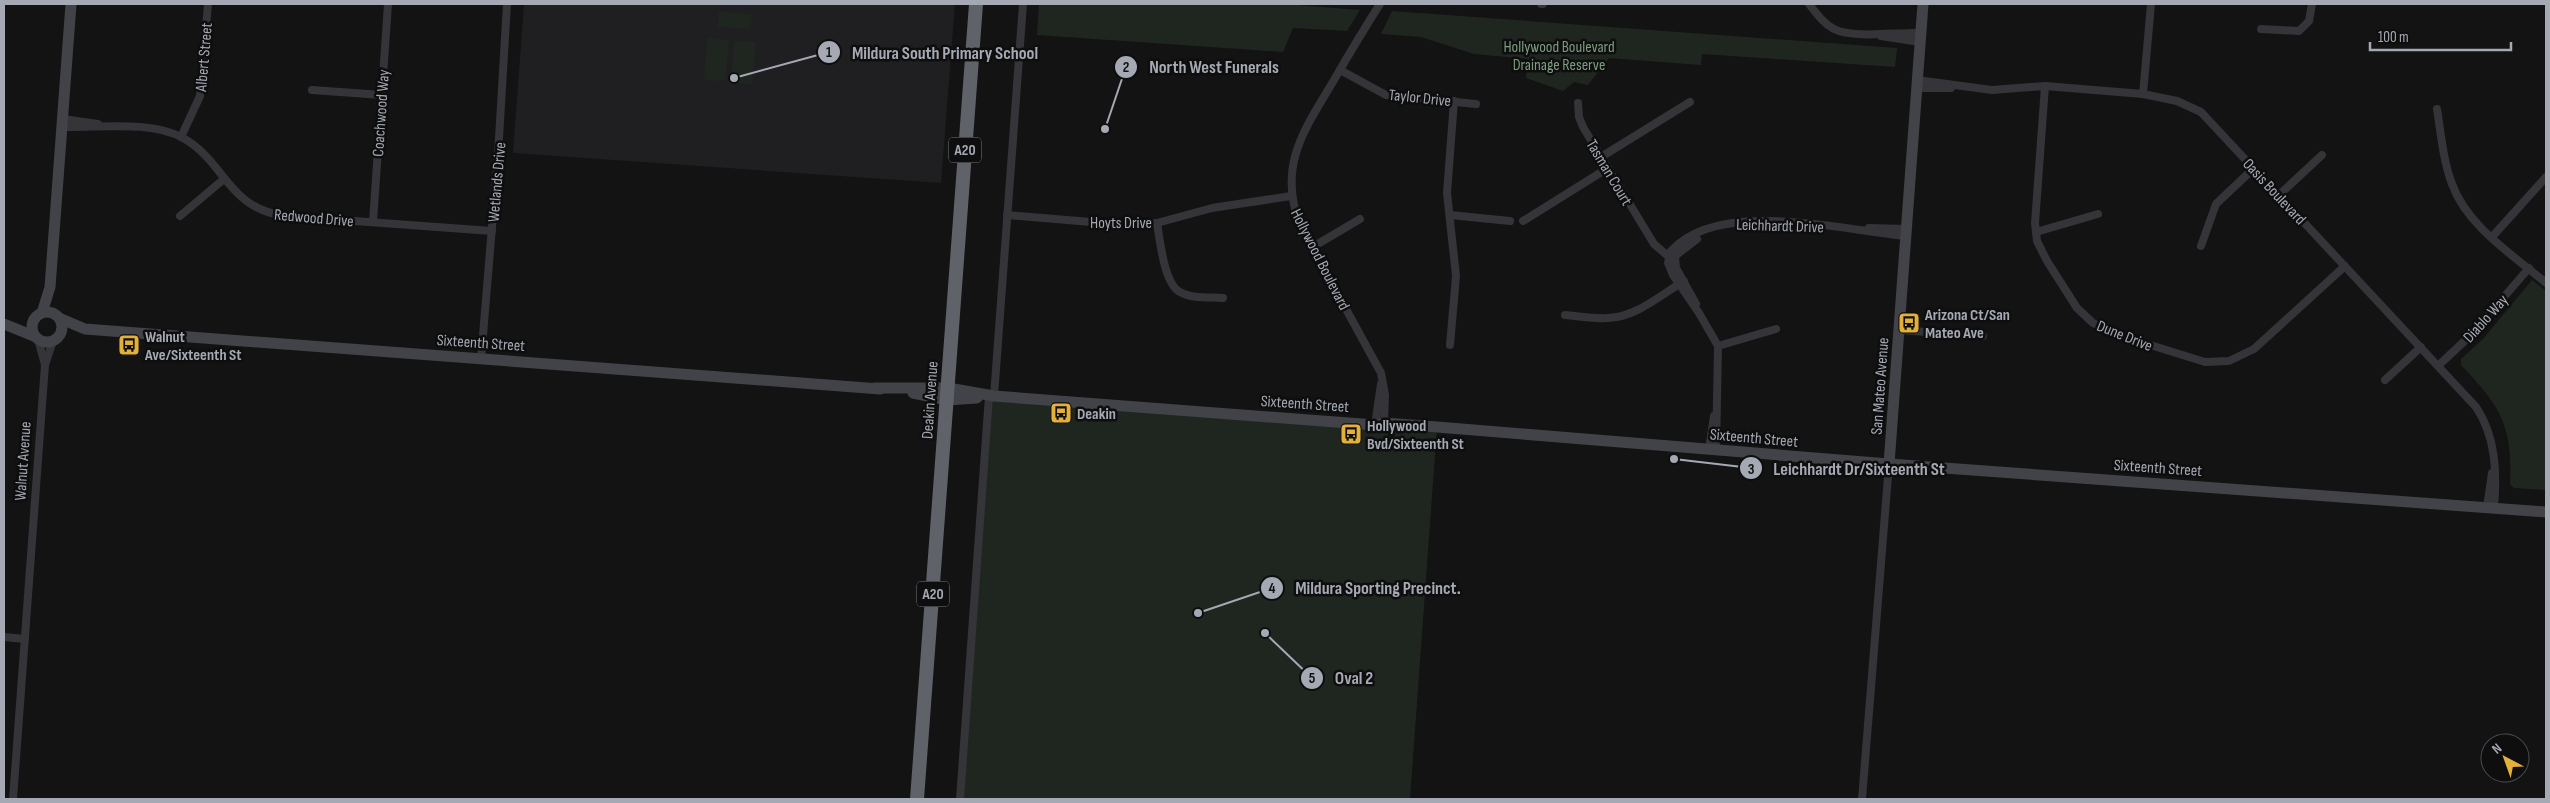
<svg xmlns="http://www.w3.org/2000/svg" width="2550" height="803" viewBox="0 0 2550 803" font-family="'Sofia Sans Condensed',sans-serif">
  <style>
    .built { fill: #1f1f21 }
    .green { fill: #1f2620 }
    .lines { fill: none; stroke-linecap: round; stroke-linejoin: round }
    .street { stroke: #343439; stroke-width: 8 }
    .secondary { stroke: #424348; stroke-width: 11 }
    .highway { stroke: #606269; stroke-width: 14 }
    .labels { text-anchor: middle; stroke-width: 5; stroke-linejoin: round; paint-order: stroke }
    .shield { fill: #0e0e0f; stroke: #787a82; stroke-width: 1 }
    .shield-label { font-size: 15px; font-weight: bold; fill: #a5a9b3 }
    .park-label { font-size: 16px; fill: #7d9d80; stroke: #0e0e0f }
    .street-label { font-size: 16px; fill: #a5a9b3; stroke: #0e0e0f }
    .poi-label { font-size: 16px; font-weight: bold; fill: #a5a9b3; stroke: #0e0e0f; text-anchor: start }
    .leader { fill: none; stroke: #a5a9b3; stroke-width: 2 }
    .callout-dot { fill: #a5a9b3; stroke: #0e0e0f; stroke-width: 2 }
    .mark-label { font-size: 15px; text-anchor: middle; font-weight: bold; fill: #111 }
    .callout-label { font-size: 18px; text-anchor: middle; font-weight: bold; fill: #a5a9b3; stroke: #0e0e0f; stroke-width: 5; stroke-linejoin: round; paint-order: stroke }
  </style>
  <rect width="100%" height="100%" fill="#131314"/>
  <path class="built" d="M524 4H955L941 183 513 153Z"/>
  <g class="green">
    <path d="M1039 4H1283L1360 10 1347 31 1293 28 1283 52 1037 35Z"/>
    <path d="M1392 11 1897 48 1895 67 1702 54 1701 65 1609 58 1588 85 1574 82 1563 91 1526 78 1528 59 1474 54 1421 37 1381 34Z"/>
    <path d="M719 12 752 14 751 29 718 27Z"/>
    <path d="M707 38 729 40 725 81 704 80Z"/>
    <path d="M734 41 756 42 752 84 731 82Z"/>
    <path d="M2532 280 2546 291V490L2514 488 2510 484C2513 425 2500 406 2461 365V359L2483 339Z"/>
    <path d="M989 396 1437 427 1410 799H959Z"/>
  </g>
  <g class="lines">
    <g class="street">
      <path d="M1380 4C1364 29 1349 54 1334 80 1305 129 1277 165 1300 225L1381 373 1385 395 1384 423"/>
      <path d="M1541 4H1543"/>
      <path d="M1809 4C1816 13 1823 23 1834 29 1854 39 1897 32 1920 33"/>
      <path d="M2261 29 2299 31 2309 21 2312 4"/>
      <path d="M1881 36 1920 42"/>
      <path d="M1340 70 1386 95 1476 104"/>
      <path d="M1917 80 1992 90 2045 86 2143 94 2177 101 2201 112 2476 407C2496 437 2497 472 2494 508"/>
      <path d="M2045 86 2035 223 2037 241 2047 261 2077 308 2093 323 2115 334 2205 362 2229 361 2254 349 2345 266"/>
      <path d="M1916 88H1951"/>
      <path d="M312 90 382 95"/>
      <path d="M2143 94 2151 4"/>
      <path d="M1578 103 1579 117 1583 127 1654 244 1669 257 1675 256"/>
      <path d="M2437 109C2441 134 2443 160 2452 184 2467 226 2513 255 2546 283"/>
      <path d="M63 119 98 124"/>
      <path d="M62 127C98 128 151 120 183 138 226 162 227 209 286 216L492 231"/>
      <path d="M181 137 200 96 208 4"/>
      <path d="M1601 157 1690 102"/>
      <path d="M2279 195 2322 155"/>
      <path d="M1007 215 1127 225 1157 223 1212 208 1291 196"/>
      <path d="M1450 215 1510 221"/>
      <path d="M180 216 224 179"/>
      <path d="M1523 221 1608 168"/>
      <path d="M373 222 388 4"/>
      <path d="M1157 223C1160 240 1164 284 1180 292 1192 299 1210 297 1223 298"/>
      <path d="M1869 228 1907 229"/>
      <path d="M2036 232 2098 214"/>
      <path d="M2492 237 2546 177"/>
      <path d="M2201 246 2216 204 2254 168"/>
      <path d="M1311 248 1360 219"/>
      <path d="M1675 256 1676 268 1696 304"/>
      <path d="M1675 256 1697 239"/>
      <path d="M1565 315C1579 316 1594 319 1608 318 1636 317 1661 295 1684 281"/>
      <path d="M1899 330 1983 336"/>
      <path d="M1450 345 1456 276 1447 193 1454 101"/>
      <path d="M1718 346 1776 329"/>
      <path d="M481 359 498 155 507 4"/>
      <path d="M45 365 53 341"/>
      <path d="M2439 365 2471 335 2529 268"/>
      <path d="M2385 380 2421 347"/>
      <path d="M994 396 1023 4"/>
      <path d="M1375 425 1381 384"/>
      <path d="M1709 449 1714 416"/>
      <path d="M1716 450 1718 346 1699 313 1673 275 1668 263 1671 251C1719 198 1842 230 1906 236"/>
      <path d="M2487 507 2492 473"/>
      <path d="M4 637 25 639"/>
      <path d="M13 799 45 365 38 339"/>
      <path d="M960 799 989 396"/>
      <path d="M1862 799 1889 464"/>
    </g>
    <g class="secondary">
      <circle cx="47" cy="327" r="15"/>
      <path d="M42 313 50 287 71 4"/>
      <path d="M59 318 85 329 880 389"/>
      <path d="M4 324 36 337"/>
      <path d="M874 388H948L994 396 1375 425 1384 423 1437 427 1889 464 2546 512"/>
      <path d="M913 393 947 400 977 398"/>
      <path d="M1889 464 1923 4"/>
    </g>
    <path class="highway" d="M917 799 976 4"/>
  </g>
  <defs>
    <g id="bus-square" transform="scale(1.125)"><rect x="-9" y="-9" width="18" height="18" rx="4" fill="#e3b03c" stroke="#0e0e0f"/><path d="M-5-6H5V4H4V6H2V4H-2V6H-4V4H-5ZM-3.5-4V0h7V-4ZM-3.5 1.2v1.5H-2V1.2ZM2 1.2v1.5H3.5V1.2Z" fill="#111"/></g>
  </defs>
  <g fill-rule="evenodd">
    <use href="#bus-square" x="1909" y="323"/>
    <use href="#bus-square" x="129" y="345"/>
    <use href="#bus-square" x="1061" y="413"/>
    <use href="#bus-square" x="1351" y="434"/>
  </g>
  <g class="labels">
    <g class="shield">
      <rect x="949" y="137.5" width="32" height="25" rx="4"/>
      <rect x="917" y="581.5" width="32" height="25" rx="4"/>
    </g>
    <g class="shield-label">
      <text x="965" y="155">A20</text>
      <text x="933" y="599">A20</text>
    </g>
    <g class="park-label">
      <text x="1559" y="52">Hollywood Boulevard<tspan x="1559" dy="18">Drainage Reserve</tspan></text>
    </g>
    <g class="street-label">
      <text transform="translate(203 57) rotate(-85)" y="6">Albert Street</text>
      <text transform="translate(1420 97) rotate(6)" y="6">Taylor Drive</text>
      <text transform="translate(380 113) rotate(-86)" y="6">Coachwood Way</text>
      <text transform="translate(1610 172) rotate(59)" y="6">Tasman Court</text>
      <text transform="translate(496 182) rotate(-85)" y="6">Wetlands Drive</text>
      <text transform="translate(2275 191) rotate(47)" y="6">Oasis Boulevard</text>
      <text transform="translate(314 217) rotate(5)" y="6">Redwood Drive</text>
      <text x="1121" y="228">Hoyts Drive</text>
      <text transform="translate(1780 225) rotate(2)" y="6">Leichhardt Drive</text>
      <text transform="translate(1321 259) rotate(63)" y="6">Hollywood Boulevard</text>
      <text transform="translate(2485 318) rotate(-48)" y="6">Diablo Way</text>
      <text transform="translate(2125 335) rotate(22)" y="6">Dune Drive</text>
      <text transform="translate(481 342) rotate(4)" y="6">Sixteenth Street</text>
      <text transform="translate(1879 386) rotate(-86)" y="6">San Mateo Avenue</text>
      <text transform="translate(929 400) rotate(-86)" y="6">Deakin Avenue</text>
      <text transform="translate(1305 403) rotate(4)" y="6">Sixteenth Street</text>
      <text transform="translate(1754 437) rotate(5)" y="6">Sixteenth Street</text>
      <text transform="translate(22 461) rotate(-86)" y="6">Walnut Avenue</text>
      <text transform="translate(2158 467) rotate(4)" y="6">Sixteenth Street</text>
    </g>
    <g class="poi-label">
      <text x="1925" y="320">Arizona Ct/San<tspan x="1925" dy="18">Mateo Ave</tspan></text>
      <text x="145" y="342">Walnut<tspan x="145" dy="18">Ave/Sixteenth St</tspan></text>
      <text x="1077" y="419">Deakin</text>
      <text x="1367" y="431">Hollywood<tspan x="1367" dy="18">Bvd/Sixteenth St</tspan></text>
    </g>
  </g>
  <path class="leader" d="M734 78L829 52M1105 129L1126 67M1674 459L1751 468M1198 613L1272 588M1265 633L1312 678"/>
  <g class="callout-dot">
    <circle cx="734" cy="78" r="5"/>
    <circle cx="1105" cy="129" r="5"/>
    <circle cx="1674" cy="459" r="5"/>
    <circle cx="1198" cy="613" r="5"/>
    <circle cx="1265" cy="633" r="5"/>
    <circle cx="829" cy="52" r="12"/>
    <circle cx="1126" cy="67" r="12"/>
    <circle cx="1751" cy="468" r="12"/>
    <circle cx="1272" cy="588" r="12"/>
    <circle cx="1312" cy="678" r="12"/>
  </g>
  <g class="mark-label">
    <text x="829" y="57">1</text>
    <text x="1126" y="72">2</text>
    <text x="1751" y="474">3</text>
    <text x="1272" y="593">4</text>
    <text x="1312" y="683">5</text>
  </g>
  <g class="callout-label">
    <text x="945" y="59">Mildura South Primary School</text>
    <text x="1214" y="73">North West Funerals</text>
    <text x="1859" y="475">Leichhardt Dr/Sixteenth St</text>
    <text x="1378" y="594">Mildura Sporting Precinct.</text>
    <text x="1354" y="684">Oval 2</text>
  </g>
  <rect width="2550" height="803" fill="none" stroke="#a5a9b3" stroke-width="10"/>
  <g transform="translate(2505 758) rotate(319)"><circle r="24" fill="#0e0e0f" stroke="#4a4c51"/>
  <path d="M0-4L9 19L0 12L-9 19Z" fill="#e3b03c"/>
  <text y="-8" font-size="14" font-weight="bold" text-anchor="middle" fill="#a5a9b3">N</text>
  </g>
  <path d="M2370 42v8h141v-8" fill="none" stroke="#a5a9b3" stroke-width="2.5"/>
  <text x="2378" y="42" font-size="15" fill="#a5a9b3" stroke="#0e0e0f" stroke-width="4" paint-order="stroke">100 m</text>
</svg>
